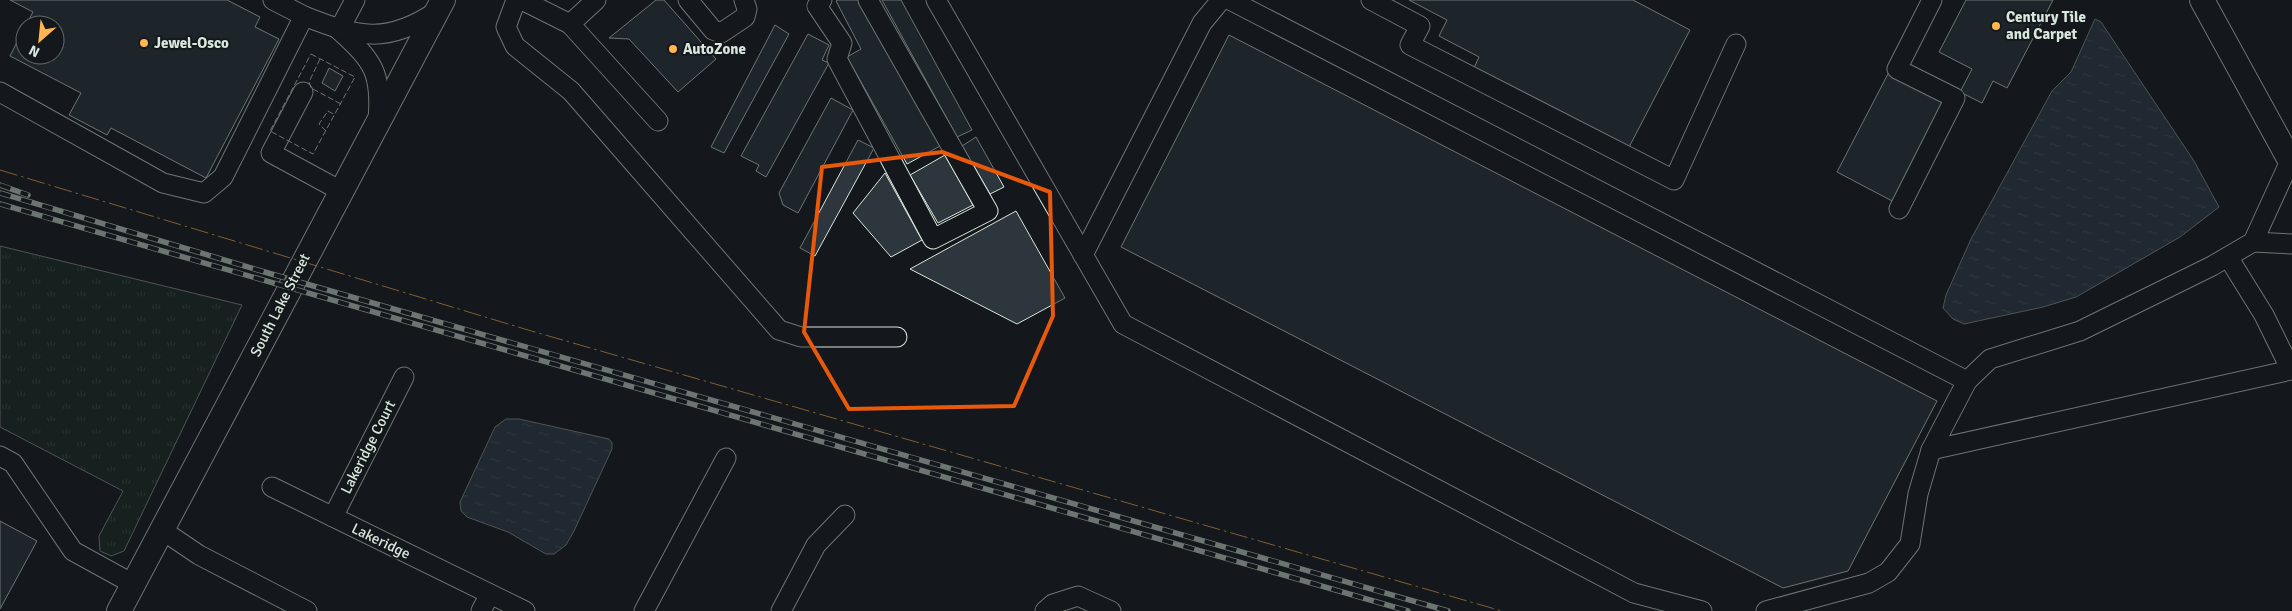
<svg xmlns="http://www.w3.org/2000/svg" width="2292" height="611" viewBox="0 0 2292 611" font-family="Signika,sans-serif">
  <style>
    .grass { fill: url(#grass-tufts); stroke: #939e99 }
    .water { fill: url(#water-ripples); stroke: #939e99 }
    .building { fill: #2c363c; stroke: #d8e6dc }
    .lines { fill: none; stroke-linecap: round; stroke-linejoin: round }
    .minor-casing { stroke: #d8e6dc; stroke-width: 21 }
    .major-casing { stroke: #d8e6dc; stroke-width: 26 }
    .minor { stroke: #14181c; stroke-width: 19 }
    .major { stroke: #14181c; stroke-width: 24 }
    .rail-casing { stroke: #d8e6dc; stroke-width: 5.5 }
    .rail { stroke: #14181c; stroke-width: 4; stroke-dasharray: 11; stroke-linecap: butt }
    .fence { stroke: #d8e6dc; stroke-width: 1; stroke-dasharray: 6 2.5; stroke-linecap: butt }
    .power { stroke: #ffb74d; stroke-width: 1; stroke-dasharray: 18 4 2.5 4; stroke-linecap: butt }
    .marked { fill: none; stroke: #e8590c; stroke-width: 4; stroke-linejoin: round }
    .poi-dot { fill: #ffb74d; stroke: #14181c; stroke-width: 2 }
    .labels { text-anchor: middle; stroke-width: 4; stroke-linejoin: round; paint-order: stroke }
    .poi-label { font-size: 15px; font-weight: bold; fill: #d8e6dc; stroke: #14181c; text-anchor: start }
    .street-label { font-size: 15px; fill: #d8e6dc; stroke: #14181c }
  </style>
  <defs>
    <pattern id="grass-tufts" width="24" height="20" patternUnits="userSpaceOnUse" patternTransform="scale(1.25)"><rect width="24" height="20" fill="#1a2d24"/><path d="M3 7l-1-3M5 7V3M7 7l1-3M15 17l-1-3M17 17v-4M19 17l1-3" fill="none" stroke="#3b4b43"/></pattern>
    <pattern id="water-ripples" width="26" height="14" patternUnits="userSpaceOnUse" patternTransform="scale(1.25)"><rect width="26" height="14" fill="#2f3f4d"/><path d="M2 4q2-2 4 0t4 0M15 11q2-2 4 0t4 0" fill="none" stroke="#4c5b66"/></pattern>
  </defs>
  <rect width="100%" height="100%" fill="#14181c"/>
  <path class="grass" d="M0 246 242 305 124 551 111 556 100 551 99 536 123 491 0 427Z"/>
  <g class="water">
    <path d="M2095 19 2101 22 2194 161 2219 207 2180 237 2076 297 2043 307 1964 324 1953 319 1943 308 1946 295 1971 239 2052 91 2071 72Z"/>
    <path d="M506 419H519L609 439 612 443V449L574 531 566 545 554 554H546L508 532 467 517 461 511 460 502 495 427Z"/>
  </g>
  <g class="building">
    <path d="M10 0H227L260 17 255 27 279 39 206 178 111 128 107 135 69 115 81 93 10 56 25 26V55H55V25H26L33 12Z"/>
    <path d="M656 0H664L716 59 678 92 629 39 609 38Z"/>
    <path d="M838 0H862L942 145 907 164 847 57 861 49 836 1Z"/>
    <path d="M882 0H901L972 130 957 137Z"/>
    <path d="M1409 0H1633L1690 30 1627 151 1473 70 1479 57 1439 36 1447 20Z"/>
    <path d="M1966 0H2053L2007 88 1993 81 1982 103 1960 92 1972 69 1939 52Z"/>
    <path d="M775 25 789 34 724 153 711 147Z"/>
    <path d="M808 34 829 45 822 60 829 63 766 177 756 171 759 165 741 156Z"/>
    <path d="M1229 35 1937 401 1848 571 1783 588 1121 247Z"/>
    <path d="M329 68 343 76 335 91 322 83Z"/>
    <path d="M1890 70 1948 101 1894 202 1837 172Z"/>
    <path d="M831 98 853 110 798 213 783 205 779 193Z"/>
    <path d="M976 137 1004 187 990 194 962 146Z"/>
    <path d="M858 140 874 148 815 256 800 248Z"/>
    <path d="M945 155 973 205 938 223 910 175Z"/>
    <path d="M885 173 922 240 891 257 853 213Z"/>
    <path d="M1016 211 1065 298 1017 324 910 269Z"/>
    <path d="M0 521 37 541 0 609Z"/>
  </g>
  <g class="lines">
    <g class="minor-casing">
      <g id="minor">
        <path d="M273 0 304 16"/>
        <path d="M516 0 506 27 515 46 571 91 779 330 801 337H897"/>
        <path d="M522 0 570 24 596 0"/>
        <path d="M688 0 713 30 721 33 745 17 747 9 744 0"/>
        <path d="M822 0 817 6 842 43 837 59 933 239 988 211 868 0"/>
        <path d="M936 0 1123 324 1634 593 1702 611"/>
        <path d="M1230 0 1967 381 1990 359 2080 331 2212 266 2253 242 2290 161"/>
        <path d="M1371 0 1420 26 1410 45 1674 180 1736 44"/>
        <path d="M570 24 658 121"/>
        <path d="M339 30C373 61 382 72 378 120"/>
        <path d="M339 30 355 0"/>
        <path d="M0 92 163 183 204 193 223 177 304 16C357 37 387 45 437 11"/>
        <path d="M303 92 271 153 341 191"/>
        <path d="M1899 209 1955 98 1897 69 1932 0"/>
        <path d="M2253 242 2292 244"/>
        <path d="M1083 255 1202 23 1221 0"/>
        <path d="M1967 381 1931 450 2291 370 2264 315 2228 257"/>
        <path d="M0 456 13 463 73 551 133 584"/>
        <path d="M272 487 525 611"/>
        <path d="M333 517 404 377"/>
        <path d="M162 530 199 555 307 611"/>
        <path d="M481 611 490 594"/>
        <path d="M644 611 726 458"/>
        <path d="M781 611 816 545 845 515"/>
        <path d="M1045 611 1053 604 1078 596 1111 611"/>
        <path d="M1766 611 1869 583 1888 572 1910 544 1918 494 1931 450"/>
      </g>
    </g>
    <g class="major-casing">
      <g id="major">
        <path d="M2202 0 2292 164"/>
        <path d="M119 611 443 0"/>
      </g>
    </g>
    <use href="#minor" class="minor"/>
    <use href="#major" class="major"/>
    <g class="rail-casing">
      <g id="rail">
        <path d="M0 185 28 195"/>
        <path d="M0 193 268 273 1448 611"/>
        <path d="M0 204 1408 611"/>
      </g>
    </g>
    <use href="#rail" class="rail"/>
    <g class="fence">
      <path d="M311 54 355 77 313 154 270 131Z"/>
      <path d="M320 59 309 82 311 88 341 104"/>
      <path d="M326 131 319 124 328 111 335 115"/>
    </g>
    <path class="power" d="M0 170 528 330 1502 611"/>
  </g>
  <path d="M0 0H2292V611H0ZM942 152 1050 192 1053 316 1014 406 849 409 804 332 822 167Z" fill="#14181c" fill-opacity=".55" fill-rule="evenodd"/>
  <path class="marked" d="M942 152 1050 192 1053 316 1014 406 849 409 804 332 822 167Z"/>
  <g class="poi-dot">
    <circle cx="1996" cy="26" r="5"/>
    <circle cx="144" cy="43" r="5"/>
    <circle cx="673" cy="49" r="5"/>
  </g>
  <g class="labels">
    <g class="poi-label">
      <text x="2006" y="22">Century Tile<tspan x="2006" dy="17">and Carpet</tspan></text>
      <text x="154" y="48">Jewel-Osco</text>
      <text x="683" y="54">AutoZone</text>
    </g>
    <g class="street-label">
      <text transform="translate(280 305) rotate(-63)" y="5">South Lake Street</text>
      <text transform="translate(368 447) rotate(-63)" y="5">Lakeridge Court</text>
      <text transform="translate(381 541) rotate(26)" y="5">Lakeridge</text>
    </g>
  </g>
  <g transform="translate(40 40) rotate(207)"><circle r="24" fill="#14181c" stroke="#626a69"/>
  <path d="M0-4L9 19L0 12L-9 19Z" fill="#ffb74d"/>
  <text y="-8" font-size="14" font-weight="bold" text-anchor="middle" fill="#d8e6dc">N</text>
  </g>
</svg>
